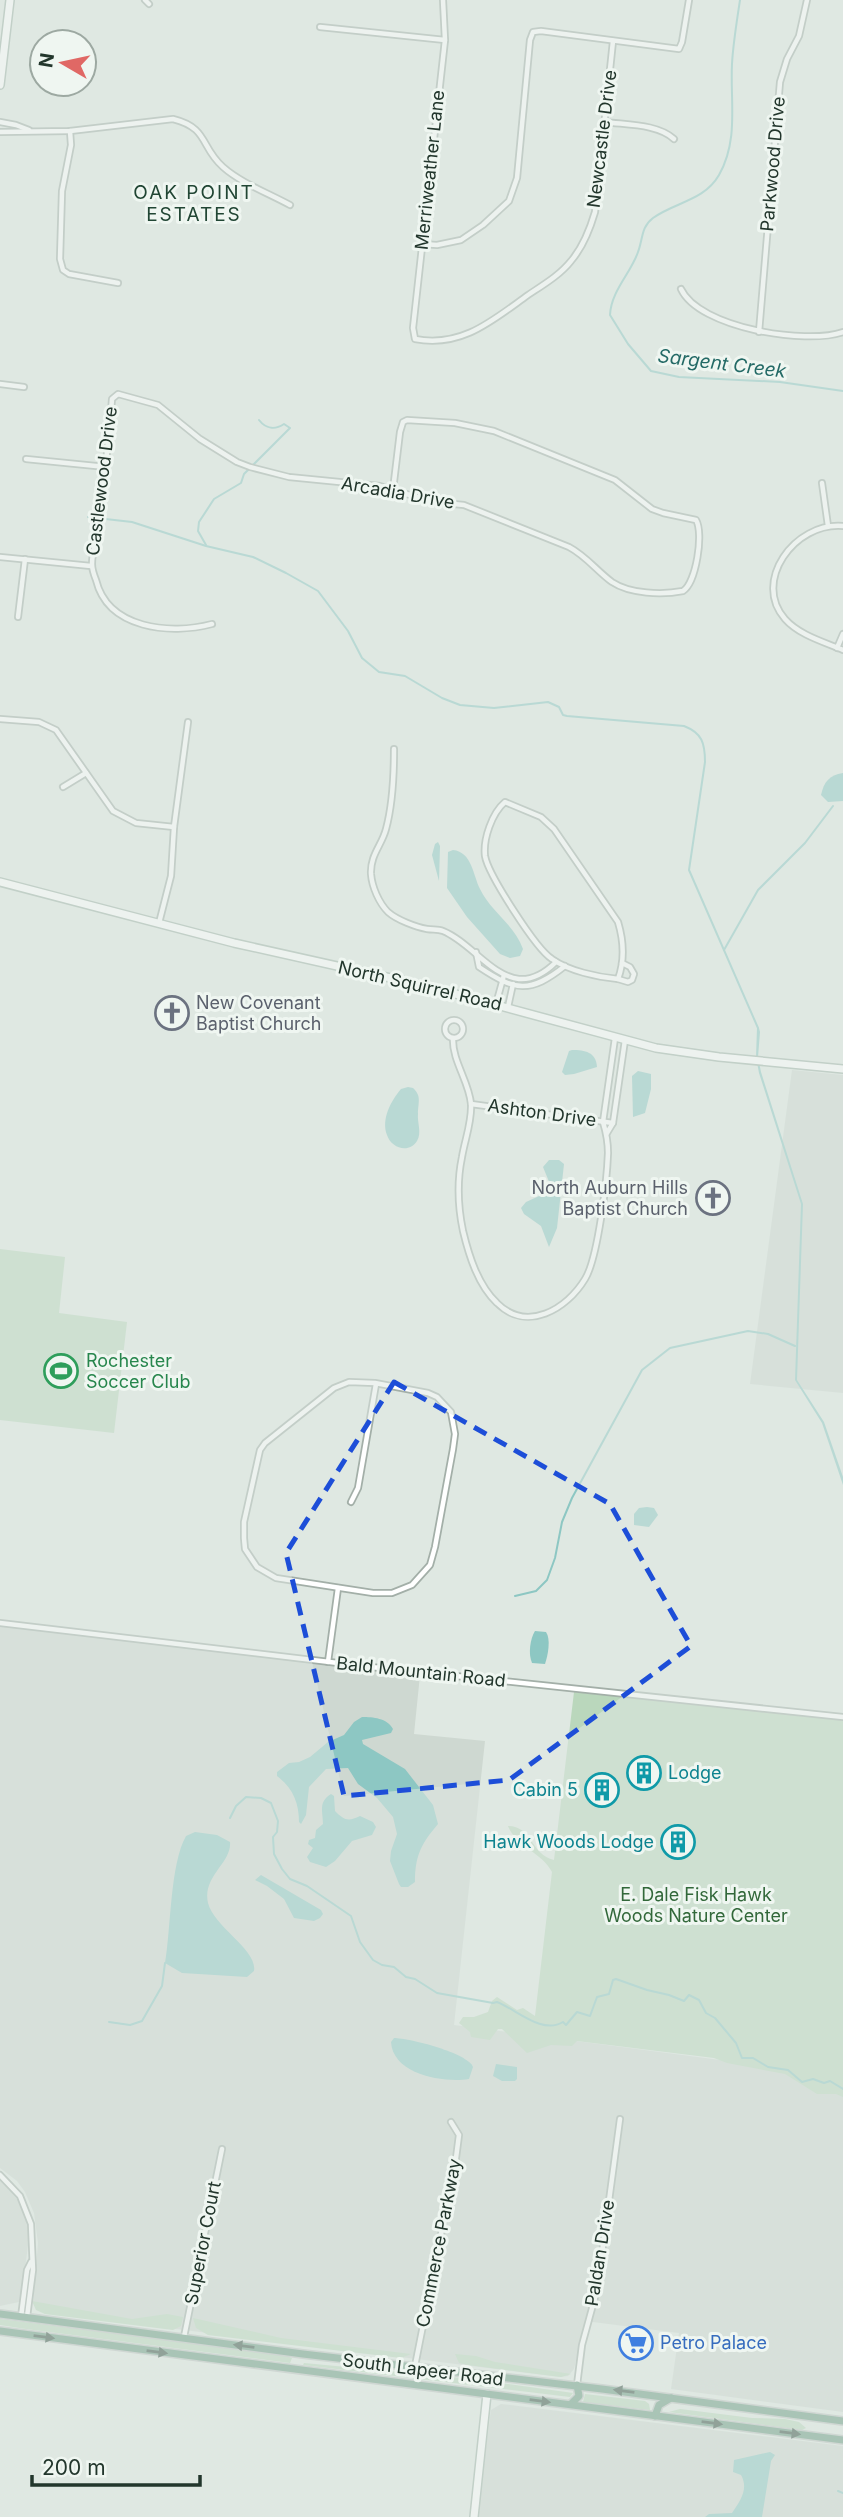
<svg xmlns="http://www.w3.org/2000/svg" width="843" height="2517" viewBox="0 0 843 2517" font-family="Inter,sans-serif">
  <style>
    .built { fill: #ced8d1 }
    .green { fill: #bad7bc }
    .water { fill: #8dc7c3 }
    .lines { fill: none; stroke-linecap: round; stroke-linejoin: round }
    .stream { stroke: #8dc7c3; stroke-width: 2 }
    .street-casing { stroke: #a3afa8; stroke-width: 8 }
    .secondary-casing { stroke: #a0b3a8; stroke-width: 10 }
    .primary-casing { stroke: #bdc3c0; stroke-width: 10 }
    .street { stroke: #fff; stroke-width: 4.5 }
    .secondary { stroke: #fff; stroke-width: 7 }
    .primary { stroke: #699982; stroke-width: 7 }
    .oneway { fill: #344f42 }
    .marked { fill: none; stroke: #1d4ed8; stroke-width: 5; stroke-dasharray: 14 9; stroke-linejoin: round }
    .labels { text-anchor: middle; stroke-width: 6; stroke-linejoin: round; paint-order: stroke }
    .street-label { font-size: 18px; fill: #22362c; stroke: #eff6f1 }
    .worship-label { font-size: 18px; fill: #5b616d; stroke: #eff6f1; text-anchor: start }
    .leisure-label { font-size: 18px; fill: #27864d; stroke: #eff6f1; text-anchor: start }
    .culture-label { font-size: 18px; fill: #0d838f; stroke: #eff6f1; text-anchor: end }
    .park-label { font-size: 18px; fill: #32683a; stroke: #eff6f1 }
    .shop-label { font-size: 18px; fill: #366cbe; stroke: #eff6f1; text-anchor: start }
    .neighbourhood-label { font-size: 19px; letter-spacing: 2px; fill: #214634; stroke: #eff6f1 }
    .water-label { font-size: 19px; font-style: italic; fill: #246a66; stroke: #eff6f1 }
  </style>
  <rect width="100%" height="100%" fill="#dfe8e2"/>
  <g class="built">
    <path d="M792 1070 843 1075V1393L750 1384Z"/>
    <path d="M0 1625 420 1675 414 1734 485 1741 454 2025 843 2076V2412L671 2389 679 2333 585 2321 574 2369 568 2376 560 2377 49 2313 33 2303 38 2243 34 2213 25 2192 17 2181 0 2168Z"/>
    <path d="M0 2180 18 2200 25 2214 29 2238 21 2299 19 2302 0 2306Z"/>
    <path d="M501 2404 843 2446V2517H477L490 2417 491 2410Z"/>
  </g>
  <g class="green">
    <path d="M0 1249 65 1257 59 1313 127 1322 114 1433 0 1420Z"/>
    <path d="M574 1692 843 1720V2097L836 2094H817L785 2074 727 2063 714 2058 577 2041 572 2046 551 2045 527 2053 502 2029H498L490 2040 471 2037 470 2032 459 2023 463 2017H474L488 2012 492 2001 497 1997 517 2010 523 2008 535 2016 552 1872C542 1852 517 1848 508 1826 532 1826 531 1855 554 1860Z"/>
    <path d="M32 2301 132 2319 167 2314 183 2317 181 2326 173 2330 45 2314 36 2310Z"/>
    <path d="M193 2318 281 2338 411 2354 401 2358 208 2335 196 2328Z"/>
    <path d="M0 2319 283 2355 292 2358 290 2363 26 2329 0 2325Z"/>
    <path d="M455 2354 476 2356 495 2362 571 2374 561 2377 468 2365 459 2363Z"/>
    <path d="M304 2363 472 2379 573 2393 570 2397 303 2365Z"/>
    <path d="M585 2394 645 2401 649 2404 650 2410 583 2402Z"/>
    <path d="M680 2409 752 2418 785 2419 799 2422 806 2428 802 2430 669 2412Z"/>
  </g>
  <g class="water">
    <path d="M843 773V801L828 802 821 795C824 782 829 775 843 773Z"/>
    <path d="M438 842 440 846 439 881 432 855 435 844Z"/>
    <path d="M453 850C472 852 473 875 480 889 491 912 514 924 523 949L520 956 510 958 500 954 467 917 447 888 448 852Z"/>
    <path d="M757 1028H759L760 1032 758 1057 761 1072 803 1204 797 1380 824 1422 843 1477V1485L822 1423 795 1380 801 1204 759 1073 756 1057Z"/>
    <path d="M572 1050C585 1050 596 1052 597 1067L574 1074 565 1075 562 1072 569 1051Z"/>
    <path d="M638 1071 651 1074V1089L645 1113 633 1117 632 1076Z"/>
    <path d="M408 1087 413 1088C422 1096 418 1103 418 1114 417 1122 422 1133 417 1141 409 1154 391 1148 387 1135 381 1119 391 1101 401 1089Z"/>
    <path d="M549 1160H559L564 1164 557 1228 549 1247 541 1226 524 1214 521 1208 526 1202 548 1192 550 1184 543 1167Z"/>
    <path d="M647 1507 654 1508 658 1515 649 1527 634 1525V1514L639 1508Z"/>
    <path d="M535 1631 546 1632C551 1639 548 1655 545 1664L532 1663C528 1654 530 1639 535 1631Z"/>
    <path d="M362 1717C373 1717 387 1718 393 1729L391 1733 362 1740 363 1744 405 1769 433 1805 438 1824C421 1844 415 1856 415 1882L408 1887H401L399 1884 390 1861 391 1851 397 1834 393 1817 377 1798 358 1784 348 1768 326 1769 309 1787 306 1815 301 1824 299 1822C299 1803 293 1788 277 1776V1772L289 1763 299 1762 310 1757 328 1742 344 1735 354 1722Z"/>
    <path d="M331 1794 334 1796 335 1811C344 1820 348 1822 360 1816L373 1822 376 1827 372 1835 352 1841 335 1861 326 1867 310 1862 307 1857 313 1848 308 1844 309 1840 315 1838 316 1830 323 1824C323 1811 318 1802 331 1794Z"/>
    <path d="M195 1832 217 1835 230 1842C232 1863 202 1876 208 1903 214 1927 258 1950 254 1971L247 1977 182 1973 165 1963C171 1929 170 1864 186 1836Z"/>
    <path d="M261 1875 321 1910 323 1914 320 1918 314 1921 294 1918 284 1899 267 1886 255 1880Z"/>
    <path d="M394 2038C409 2038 468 2053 473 2067L469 2079C444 2083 393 2075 391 2042Z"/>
    <path d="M496 2064 517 2067V2079L515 2081H502L493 2076Z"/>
    <path d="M770 2452 775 2455 771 2461 762 2517H705L709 2514 732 2513C740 2501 749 2489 741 2475L733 2472 734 2460Z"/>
  </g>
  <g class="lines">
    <g class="stream">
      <path d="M740 0C737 20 733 44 732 64 730 101 739 140 719 175 704 201 675 202 653 218 641 227 643 239 638 252 631 273 611 291 610 315L628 344 651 371 679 377 780 382 843 391"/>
      <path d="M88 517 132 522 206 546 253 557 286 573 318 591 348 631 362 658 379 672 405 676 442 698 460 705 494 708 548 702 559 707 563 715 567 716 684 726C702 733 705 743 705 762L689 870 758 1028"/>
      <path d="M206 545 198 531 199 522 214 499 241 483 244 474 290 428 284 424C275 430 266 429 259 420"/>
      <path d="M724 950 758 890 805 843 833 806"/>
      <path d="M515 1596 536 1591 547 1580 555 1558 562 1522 572 1498 642 1370 670 1348 748 1331 768 1334 795 1346"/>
      <path d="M230 1818 236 1806 246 1797 261 1798 271 1803 278 1821 277 1832 273 1837 274 1854 282 1869 290 1879 307 1886 351 1916 360 1942 373 1960 382 1965 394 1967 406 1977 415 1979 437 1993 493 2003 497 2002C516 2009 542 2035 563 2022L566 2025 577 2012 590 2016 597 1997 609 1994 613 1980 616 1979 647 1990 669 1995 684 2001 689 1995 699 2000 706 2013 715 2018 736 2043 742 2058H753L768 2067 788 2070 802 2082 813 2079 824 2083 830 2081 843 2089"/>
      <path d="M109 2022 130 2025 142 2021 162 1986 165 1963"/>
      <path d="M838 2491 843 2493"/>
    </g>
    <g class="street-casing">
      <g id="street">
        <path d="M145 0 149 4"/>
        <path d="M443 0 445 40 413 328 415 339C462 348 493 320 528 295 543 285 560 275 571 261 583 247 590 229 595 212L613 41"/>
        <path d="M320 27 445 40"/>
        <path d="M0 122 16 125 29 130"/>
        <path d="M605 122C627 125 658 124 674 139"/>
        <path d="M70 131 71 145 62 191 60 259 63 270 69 274 118 283"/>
        <path d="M0 132 70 131 173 119C209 128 200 147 223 167 241 183 268 193 290 205"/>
        <path d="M422 244 437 245 461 240 483 225 509 201 517 178 530 40 533 32 541 31 679 49 682 42 689 0"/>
        <path d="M681 289C699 328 806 345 843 332"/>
        <path d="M759 332 780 82 787 59 799 36 807 0"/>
        <path d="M0 384 24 387"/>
        <path d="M26 459 106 467"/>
        <path d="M822 483 828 526"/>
        <path d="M843 526C794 522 752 582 785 619 799 635 824 642 843 650"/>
        <path d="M0 557 91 566"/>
        <path d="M18 617 25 559"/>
        <path d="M212 624C170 635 108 629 96 580 94 575 92 569 92 564 92 551 97 536 99 522 104 481 109 440 112 399L118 394 158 405 200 439 237 462 250 467 289 477 380 486 433 502 464 505 569 547C586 556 597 571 612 582 630 594 662 595 683 591 696 583 704 533 696 520L663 513 652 509 615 480 494 431 455 423 407 420 403 422 400 432 393 490"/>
        <path d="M837 648 843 634"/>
        <path d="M0 719 39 722 56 730 113 811 136 823 174 827"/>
        <path d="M394 749C394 776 393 803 386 829 382 845 370 855 371 874 372 887 379 903 388 912 397 920 416 927 427 929 433 930 438 929 443 931 470 942 491 976 519 979 534 980 546 972 556 962"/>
        <path d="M63 787 86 773"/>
        <path d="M505 802 541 817 554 829 618 922C624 942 625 960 618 979 597 977 569 971 552 959 536 949 488 874 485 856 483 839 492 813 505 802Z"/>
        <path d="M159 923 171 876 174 827 188 722"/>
        <path d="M476 952 479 967C515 991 530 994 565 966"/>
        <path d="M618 979 628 982 632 980 634 974 630 967 622 963"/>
        <path d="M496 1004 504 975"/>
        <path d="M508 1007 513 984"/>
        <circle cx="454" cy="1029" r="9"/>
        <path d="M453 1038C452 1061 469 1081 471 1104 472 1122 465 1139 462 1157 457 1181 458 1207 463 1231 469 1256 478 1285 497 1303 527 1333 567 1309 585 1279 598 1258 607 1180 608 1153 608 1142 606 1132 603 1122L615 1038"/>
        <path d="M471 1104 613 1123"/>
        <path d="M607 1133 613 1123 625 1040"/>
        <path d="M349 1382 375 1383 428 1393 437 1397 451 1412 455 1434 453 1449 435 1547 430 1565 412 1585 392 1593H373L276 1578 257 1567 245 1549 244 1538V1522L260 1450 265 1443 334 1388Z"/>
        <path d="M351 1502 358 1488 376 1384"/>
        <path d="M0 1623 380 1668 843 1717"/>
        <path d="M328 1662 338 1588"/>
        <path d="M0 2175 20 2196 31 2224 33 2270 27 2317"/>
        <path d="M21 2317 27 2270 31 2262"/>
        <path d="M184 2337 222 2149"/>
        <path d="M415 2366 456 2158 459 2135 451 2122"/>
        <path d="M577 2385 582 2345 597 2290 620 2119"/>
      </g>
    </g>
    <g class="secondary-casing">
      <g id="secondary">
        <path d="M0 85 10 0"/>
        <path d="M0 882 234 943 422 985 656 1048 719 1057 843 1069"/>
        <path d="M474 2517 487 2394"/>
      </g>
    </g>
    <g class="primary-casing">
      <g id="primary">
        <path d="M0 2314 303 2354 602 2389 843 2421"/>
        <path d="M0 2331 843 2440"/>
        <path d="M571 2404 579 2396 577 2385"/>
        <path d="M655 2416 659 2405 671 2398"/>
      </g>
    </g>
    <use href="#street" class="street"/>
    <use href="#secondary" class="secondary"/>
    <use href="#primary" class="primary"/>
  </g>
  <defs><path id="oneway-solid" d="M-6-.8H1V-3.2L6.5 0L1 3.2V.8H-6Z" transform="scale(1.75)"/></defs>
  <g class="oneway">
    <use href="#oneway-solid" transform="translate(44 2337) rotate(7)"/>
    <use href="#oneway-solid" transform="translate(244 2346) rotate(-173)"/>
    <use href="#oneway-solid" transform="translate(157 2352) rotate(7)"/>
    <use href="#oneway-solid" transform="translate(624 2391) rotate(-173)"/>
    <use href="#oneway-solid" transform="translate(540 2401) rotate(7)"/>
    <use href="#oneway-solid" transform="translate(712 2423) rotate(7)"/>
    <use href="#oneway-solid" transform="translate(790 2433) rotate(7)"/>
  </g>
  <path d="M0 0H843V2517H0ZM394 1382 610 1504 691 1646 509 1780 344 1796 286 1553Z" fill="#dfe8e2" fill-opacity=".55" fill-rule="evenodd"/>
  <path class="marked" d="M394 1382 610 1504 691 1646 509 1780 344 1796 286 1553Z"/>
  <defs>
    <g id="church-ring" transform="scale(1.75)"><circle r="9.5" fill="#eff6f1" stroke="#6b7280" stroke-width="1.5"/><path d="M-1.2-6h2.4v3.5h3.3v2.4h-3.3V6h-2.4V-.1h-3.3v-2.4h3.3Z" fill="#6b7280"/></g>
    <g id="stadium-ring" transform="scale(1.75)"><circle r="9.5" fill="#eff6f1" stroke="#2e9e5b" stroke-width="1.5"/><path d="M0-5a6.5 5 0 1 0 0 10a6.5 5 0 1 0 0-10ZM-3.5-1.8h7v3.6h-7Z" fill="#2e9e5b"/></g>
    <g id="building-ring" transform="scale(1.75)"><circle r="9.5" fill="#eff6f1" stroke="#0f9aa8" stroke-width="1.5"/><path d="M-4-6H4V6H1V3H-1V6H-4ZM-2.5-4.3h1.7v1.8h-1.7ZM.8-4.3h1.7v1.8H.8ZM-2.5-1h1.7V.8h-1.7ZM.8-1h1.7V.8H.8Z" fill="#0f9aa8"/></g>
    <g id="supermarket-ring" transform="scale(1.75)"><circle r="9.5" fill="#eff6f1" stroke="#3f7fe0" stroke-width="1.5"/><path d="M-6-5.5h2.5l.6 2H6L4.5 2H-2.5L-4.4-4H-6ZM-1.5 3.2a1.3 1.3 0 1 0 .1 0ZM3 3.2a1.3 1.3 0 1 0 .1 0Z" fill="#3f7fe0"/></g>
  </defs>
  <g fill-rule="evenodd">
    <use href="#church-ring" x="172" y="1013"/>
    <use href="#church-ring" x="713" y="1198"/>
    <use href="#stadium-ring" x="61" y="1371"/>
    <use href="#building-ring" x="644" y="1773"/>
    <use href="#building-ring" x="602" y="1790"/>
    <use href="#building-ring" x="678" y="1842"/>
    <use href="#supermarket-ring" x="636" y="2343"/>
  </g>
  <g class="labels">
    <g class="street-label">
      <text transform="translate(602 139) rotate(-83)" y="6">Newcastle Drive</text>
      <text transform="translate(773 164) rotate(-85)" y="6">Parkwood Drive</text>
      <text transform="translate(430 170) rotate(-84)" y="6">Merriweather Lane</text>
      <text transform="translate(102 481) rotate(-83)" y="6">Castlewood Drive</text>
      <text transform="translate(398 493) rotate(10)" y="6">Arcadia Drive</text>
      <text transform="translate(420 986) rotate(13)" y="6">North Squirrel Road</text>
      <text transform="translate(542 1113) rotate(8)" y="6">Ashton Drive</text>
      <text transform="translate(421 1672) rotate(6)" y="6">Bald Mountain Road</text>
      <text transform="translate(203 2243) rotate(-79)" y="6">Superior Court</text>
      <text transform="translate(439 2243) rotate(-79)" y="6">Commerce Parkway</text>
      <text transform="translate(600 2253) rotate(-81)" y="6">Paldan Drive</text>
      <text transform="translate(423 2370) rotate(7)" y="6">South Lapeer Road</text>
    </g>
    <g class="worship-label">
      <text x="196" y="1009">New Covenant<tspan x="196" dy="21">Baptist Church</tspan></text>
      <text x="688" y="1194" text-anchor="end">North Auburn Hills<tspan x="688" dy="21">Baptist Church</tspan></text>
    </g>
    <g class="leisure-label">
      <text x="86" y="1367">Rochester<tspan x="86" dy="21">Soccer Club</tspan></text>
    </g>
    <g class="culture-label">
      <text x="668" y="1779" text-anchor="start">Lodge</text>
      <text x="578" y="1796">Cabin 5</text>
      <text x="654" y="1848">Hawk Woods Lodge</text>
    </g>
    <g class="park-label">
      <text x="696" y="1901">E. Dale Fisk Hawk<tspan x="696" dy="21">Woods Nature Center</tspan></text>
    </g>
    <g class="shop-label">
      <text x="660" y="2349">Petro Palace</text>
    </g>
    <g class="neighbourhood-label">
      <text x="194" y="199">OAK POINT<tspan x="194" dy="22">ESTATES</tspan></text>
    </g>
    <g class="water-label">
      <text transform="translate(722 363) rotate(7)" y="7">Sargent Creek</text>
    </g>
  </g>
  <g transform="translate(63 63) rotate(279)"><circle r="33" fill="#eff6f1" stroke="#9da9a2" stroke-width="2"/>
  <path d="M0-5L12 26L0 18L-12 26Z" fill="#e06865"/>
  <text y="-10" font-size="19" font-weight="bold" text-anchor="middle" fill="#22362c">N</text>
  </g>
  <path d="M32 2475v10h168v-10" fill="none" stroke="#22362c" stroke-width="3.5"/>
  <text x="42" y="2475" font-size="21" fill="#22362c" stroke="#eff6f1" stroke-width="5" paint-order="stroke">200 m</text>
</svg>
